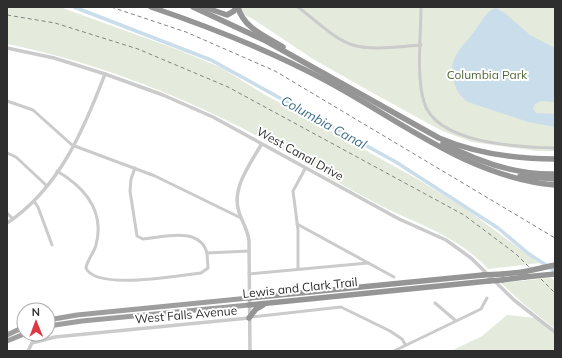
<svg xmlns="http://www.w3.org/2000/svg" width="562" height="358" viewBox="0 0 562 358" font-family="Mulish,sans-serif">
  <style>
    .green { fill: #e4ebdc }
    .water { fill: #c9ddea }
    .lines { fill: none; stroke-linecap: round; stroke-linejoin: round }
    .canal { stroke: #c9ddea; stroke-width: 3.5 }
    .minor { stroke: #cbcbcb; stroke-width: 3 }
    .tertiary { stroke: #cbcbcb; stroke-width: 3.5 }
    .trunk { stroke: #9e9e9e; stroke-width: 5 }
    .motorway { stroke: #959595; stroke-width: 5.5 }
    .rail { stroke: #838383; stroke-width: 1; stroke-dasharray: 4 3; stroke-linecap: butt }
    .motorway-bridge { stroke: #959595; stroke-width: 5.5 }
    .labels { text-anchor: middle; stroke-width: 4; stroke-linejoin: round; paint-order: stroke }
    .park-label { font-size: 12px; fill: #51683d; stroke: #fff }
    .street-label { font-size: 12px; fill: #2e2e2e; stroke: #fff }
    .water-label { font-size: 13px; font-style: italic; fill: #3f6f8d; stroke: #fff }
  </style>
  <rect width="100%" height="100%" fill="#fff"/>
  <g class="green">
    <path d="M7 7H60L176 49 222 68 262 93 419 180 466 209 539 263 488 269C456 234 415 224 374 202 325 176 277 145 226 120 156 86 84 60 7 44Z"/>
    <path d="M229 7H555V151H537L472 142 442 131 371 92 313 59 253 19Z"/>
    <path d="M551 278 555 281V329L525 305 501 283Z"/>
    <path d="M507 315 536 318 555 334V351H451L482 336Z"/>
  </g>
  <path class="water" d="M496 8 506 14 530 35 555 48V102L541 101 535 104 533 109 536 113 555 114V127L528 122 468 102C460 96 458 93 455 85 446 60 459 51 473 33 481 24 484 12 496 8Z"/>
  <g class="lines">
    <path class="canal" d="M74 7 211 60 396 162 498 228 529 254 555 271"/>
    <g class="minor">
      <path d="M298 7C314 19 335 40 353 45 371 51 402 46 421 45"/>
      <path d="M421 7C421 35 416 76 424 102 436 144 519 147 555 148"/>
      <path d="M7 101 33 110 72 145 155 176 241 218"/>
      <path d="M7 153 16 157 47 186"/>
      <path d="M135 168 131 179 130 191 137 236 143 239C164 237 200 226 207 253"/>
      <path d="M57 171C84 187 105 211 96 245 94 253 87 260 86 268 96 291 179 275 201 273L208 268 207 253 249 251"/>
      <path d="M34 201 38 207 52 245"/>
      <path d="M7 213 13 219"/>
      <path d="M297 224 394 277"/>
      <path d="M298 269V230L293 191 305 169"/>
      <path d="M249 274 368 263"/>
      <path d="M435 303 455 320"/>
      <path d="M251 317 341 307 390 331 402 339 405 344"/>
      <path d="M394 351 481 309 487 298"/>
    </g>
    <g class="tertiary">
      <path d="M7 48 54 58 105 74 163 95 213 117 399 219 446 240 471 258 514 300 555 332"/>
      <path d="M7 223C59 189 84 129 105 74"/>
      <path d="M28 351 32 343 55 337 249 318"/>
      <path d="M250 351 249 241C248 230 242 222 239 212 231 189 250 164 261 145"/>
    </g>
    <g class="trunk">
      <path d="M48 320 77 315 249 298"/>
      <path d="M48 326 82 321 249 305"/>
      <path d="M7 335 24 327"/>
      <path d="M7 341 24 334"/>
    </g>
    <g class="motorway">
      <path d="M151 7C210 27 268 50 323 79 399 119 467 177 555 185"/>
      <path d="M193 7 266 41 439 138C477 154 514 159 555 159"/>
      <path d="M204 7 227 15 234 11 236 7"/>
      <path d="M238 7C243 28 267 37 283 47"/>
      <path d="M443 143C478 162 515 175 555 174"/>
      <path d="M520 176 555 179"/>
      <path d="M503 274 523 272"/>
      <path d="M502 280 525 277"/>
      <path d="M249 298 483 275"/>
      <path d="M249 305 489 281"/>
      <path d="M249 318 256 309 263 305"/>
    </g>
    <g class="rail">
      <path d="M111 7 186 32 275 71 555 238"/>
      <path d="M7 15 55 23 138 49 228 87 464 215 516 254 555 293"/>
    </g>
    <g class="motorway-bridge">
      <path d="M523 272 555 265"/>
      <path d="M483 275 503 274"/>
      <path d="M525 277 555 274"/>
      <path d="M489 281 502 280"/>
    </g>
  </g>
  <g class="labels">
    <g class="park-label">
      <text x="487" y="79">Columbia Park</text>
    </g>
    <g class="street-label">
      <text transform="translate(300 154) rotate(29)" y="4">West Canal Drive</text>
      <text transform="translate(300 288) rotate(-6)" y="4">Lewis and Clark Trail</text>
      <text transform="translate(186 315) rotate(-5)" y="4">West Falls Avenue</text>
    </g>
    <g class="water-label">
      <text transform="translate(324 122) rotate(29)" y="5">Columbia Canal</text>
    </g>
  </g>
  <rect width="562" height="358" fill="none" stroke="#2e2e2e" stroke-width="16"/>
  <g transform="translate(36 322) rotate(359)"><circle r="19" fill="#ffffff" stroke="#ababab"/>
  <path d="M0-3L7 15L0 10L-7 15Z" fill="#de3844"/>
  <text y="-6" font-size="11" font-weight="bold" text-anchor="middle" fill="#2e2e2e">N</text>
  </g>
</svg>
